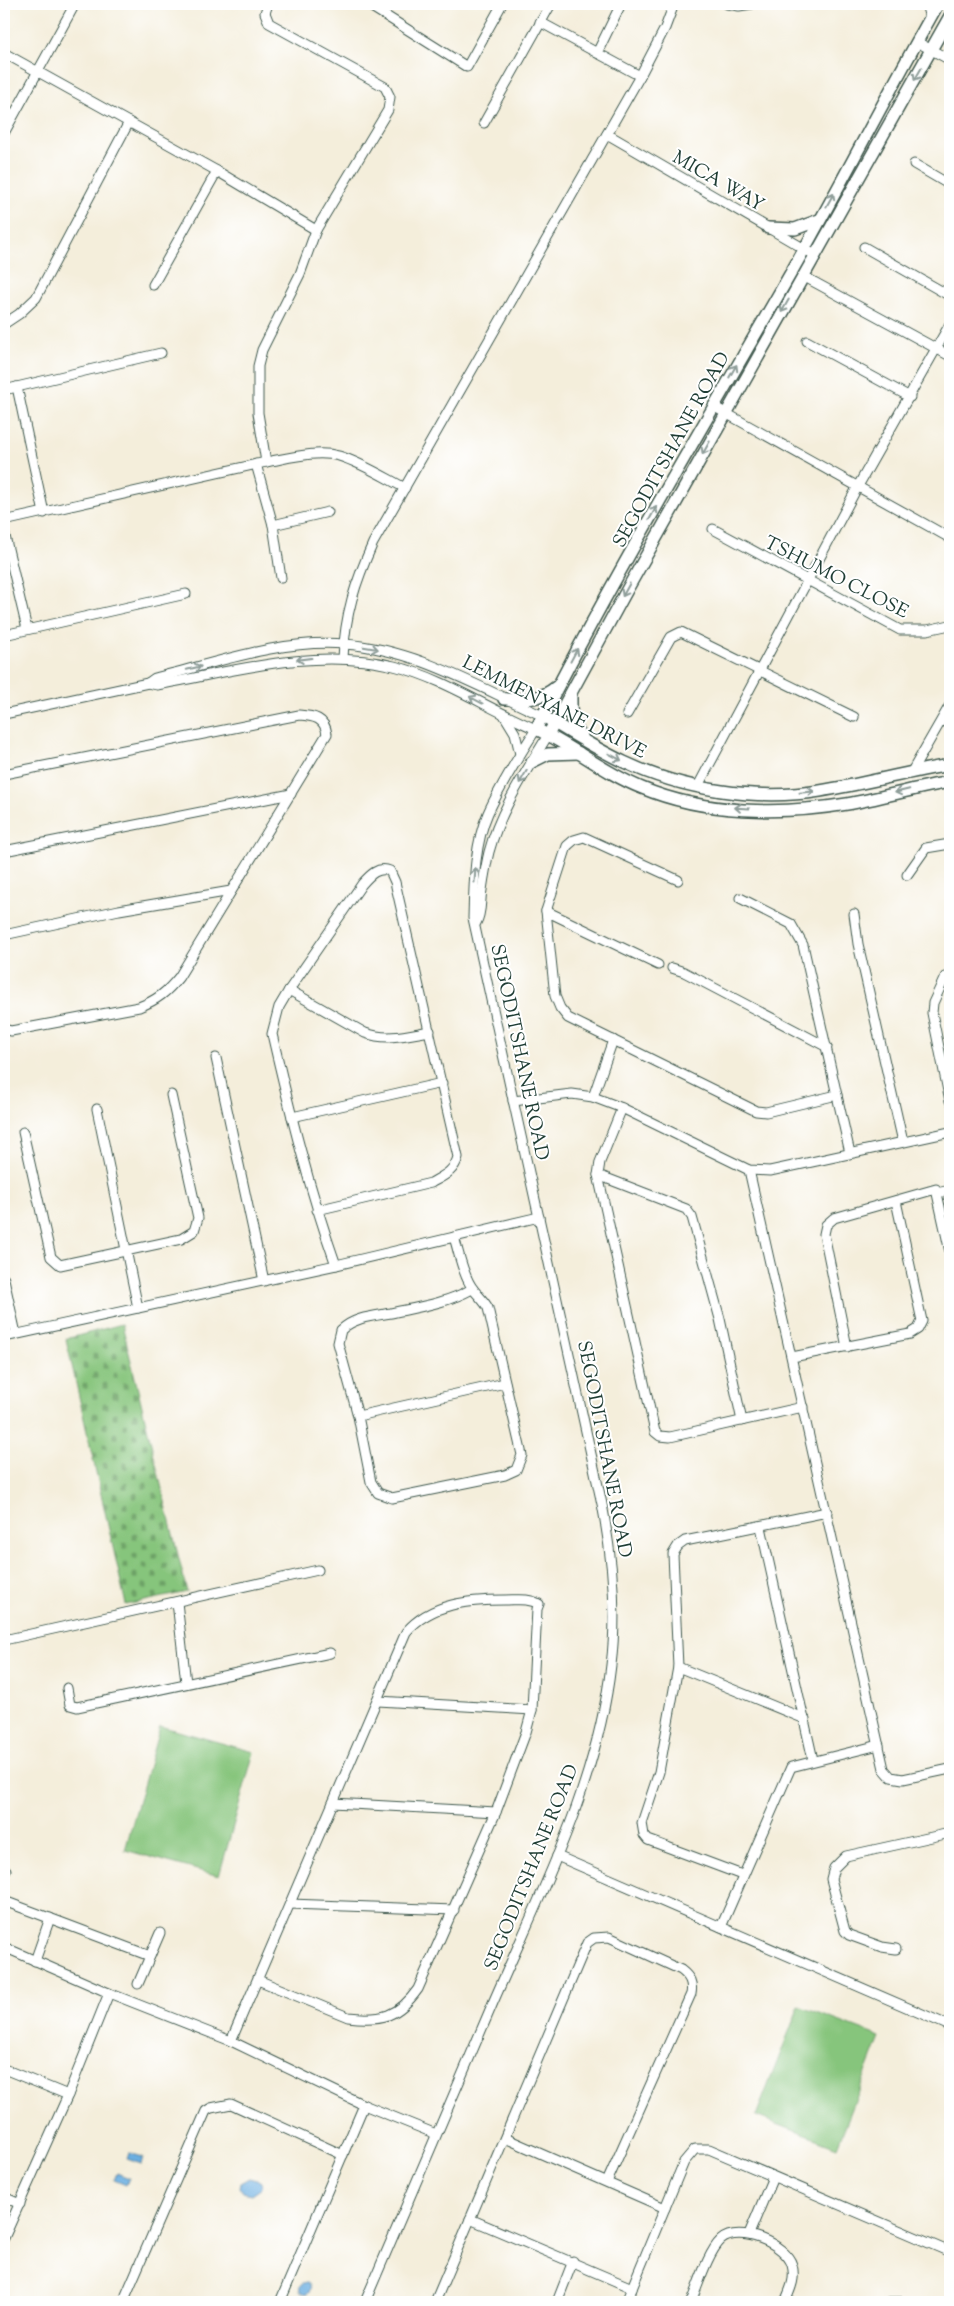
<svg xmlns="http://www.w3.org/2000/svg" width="954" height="2306" viewBox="0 0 954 2306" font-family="'Sorts Mill Goudy',serif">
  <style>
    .cemetery { fill: url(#cemetery-stones); stroke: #528158 }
    .pitch { fill: #86c57c; stroke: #528158 }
    .water { fill: #6cafe1; stroke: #46768a }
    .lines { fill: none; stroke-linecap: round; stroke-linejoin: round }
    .minor-casing { stroke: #3f584d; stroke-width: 11 }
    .major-casing { stroke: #3f584d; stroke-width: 14 }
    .minor { stroke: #fff; stroke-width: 9 }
    .major { stroke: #fff; stroke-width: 11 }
    .oneway { stroke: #8f9e9a }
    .labels { text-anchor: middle; stroke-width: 4; stroke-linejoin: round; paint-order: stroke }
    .street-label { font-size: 19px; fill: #1f3d34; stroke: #fff }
  </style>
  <defs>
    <pattern id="cemetery-stones" width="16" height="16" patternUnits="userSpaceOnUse" patternTransform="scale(1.25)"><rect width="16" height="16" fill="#86c57c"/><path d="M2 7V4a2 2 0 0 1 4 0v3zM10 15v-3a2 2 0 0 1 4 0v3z" fill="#6da166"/></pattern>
  </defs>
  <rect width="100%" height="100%" fill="#fff"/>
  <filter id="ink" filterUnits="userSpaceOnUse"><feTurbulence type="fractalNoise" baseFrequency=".02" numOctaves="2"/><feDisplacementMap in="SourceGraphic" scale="10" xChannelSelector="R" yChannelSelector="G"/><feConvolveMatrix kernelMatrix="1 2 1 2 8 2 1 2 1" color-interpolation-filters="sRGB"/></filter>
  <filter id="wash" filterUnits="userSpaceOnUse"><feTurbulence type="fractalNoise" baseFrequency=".0096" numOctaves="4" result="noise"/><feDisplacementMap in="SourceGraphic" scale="20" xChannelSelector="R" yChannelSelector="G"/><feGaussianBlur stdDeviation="1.12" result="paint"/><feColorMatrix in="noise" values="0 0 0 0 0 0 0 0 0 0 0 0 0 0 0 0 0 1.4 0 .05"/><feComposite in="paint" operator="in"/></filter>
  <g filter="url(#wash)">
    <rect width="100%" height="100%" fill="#f4eedb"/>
    <path class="cemetery" d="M122 1324 187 1592 126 1605 66 1339Z"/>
    <g class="pitch">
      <path d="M160 1726 254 1752 219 1876 125 1850Z"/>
      <path d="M799 2006 880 2037 837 2147 756 2116Z"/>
    </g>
    <g class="water">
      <path d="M129 2153 143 2157 141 2164 127 2159Z"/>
      <path d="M117 2173 129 2178 126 2185 114 2180Z"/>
      <path d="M249 2178 260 2181 262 2184V2187L252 2194 242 2192 239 2187 240 2183Z"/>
      <circle cx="305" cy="2288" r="5.5"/>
    </g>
  </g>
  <g filter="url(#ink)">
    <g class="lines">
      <g class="minor-casing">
        <g id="minor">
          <path d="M367 4 467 67 502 4"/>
          <path d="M727 4 739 6 752 4"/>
          <path d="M926 4 930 18"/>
          <path d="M540 22 640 76"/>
          <path d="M917 42 950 60"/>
          <path d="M4 53 217 171 316 230"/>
          <path d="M597 53 621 4"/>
          <path d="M484 123 551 4"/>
          <path d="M4 133 75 4"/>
          <path d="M607 134 815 255"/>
          <path d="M914 164 950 185"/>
          <path d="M864 247 950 296"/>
          <path d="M803 276 950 356"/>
          <path d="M153 285 217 171"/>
          <path d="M4 324 19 314 36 298 129 122"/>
          <path d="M807 341 910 397"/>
          <path d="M17 387 44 513"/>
          <path d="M4 390 161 353"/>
          <path d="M713 406 950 538"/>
          <path d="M266 462 258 413V366L262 350 300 274 316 230 388 110 390 97 385 87 269 23 265 13 268 4"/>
          <path d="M256 464 273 525 281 578"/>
          <path d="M4 521 266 462C289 458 316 450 339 456 362 463 384 477 405 488"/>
          <path d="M273 525 328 512"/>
          <path d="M713 529 900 630H927L950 625"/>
          <path d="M4 532 27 629"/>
          <path d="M4 635 186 594"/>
          <path d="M343 658C345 614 355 583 373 543L640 76 665 28 674 4"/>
          <path d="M148 683 155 678C216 663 281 639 344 644 416 649 478 687 543 716"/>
          <path d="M4 714 148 683 157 685C235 671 314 647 394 666 444 678 488 709 536 729 519 756 501 784 488 813 474 845 474 883 473 918L602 1504C612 1556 618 1611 611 1665 597 1786 540 1894 492 2005 449 2104 407 2203 365 2302"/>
          <path d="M627 714 671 637 681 632 854 717"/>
          <path d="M504 715 515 733 520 754"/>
          <path d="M911 773 950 705"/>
          <path d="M4 774 299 715C314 716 325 718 327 734L179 977C167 992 157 1000 139 1007L11 1031 4 1029"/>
          <path d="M698 786 858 486 950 324"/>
          <path d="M4 851 291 794"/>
          <path d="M907 875 926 848 950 844"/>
          <path d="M678 880 584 837 574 840 567 846 546 911 555 996 560 1008 568 1018 756 1111 766 1112 837 1095"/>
          <path d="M740 898 791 924 803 945 850 1153"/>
          <path d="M546 911 658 965"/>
          <path d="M854 914 858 944 903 1142"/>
          <path d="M476 923C482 913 480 901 482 890 484 877 486 864 489 852 500 810 526 772 548 735"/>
          <path d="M4 935 119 910 231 891"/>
          <path d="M672 968 684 972 827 1047"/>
          <path d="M945 977 933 1003 932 1013 950 1101"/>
          <path d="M289 990 365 1033C387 1041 407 1035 430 1031"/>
          <path d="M216 1058 264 1281"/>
          <path d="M593 1097 613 1040"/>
          <path d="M513 1101 572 1094 593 1097 622 1108 749 1170 770 1171 950 1132"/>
          <path d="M622 1108 600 1162 598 1175 655 1432 660 1436 670 1437 803 1407"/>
          <path d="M97 1109 138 1308"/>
          <path d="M292 1117 442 1083"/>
          <path d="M23 1132 51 1257 60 1265 181 1239 194 1231 198 1218 171 1095"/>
          <path d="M749 1170 884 1769 891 1777 903 1779 950 1769"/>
          <path d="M598 1175 686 1209 692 1217 720 1319 742 1421"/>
          <path d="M937 1193 950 1190"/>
          <path d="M317 1210 431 1183C443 1176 454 1172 458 1157L395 882 390 871C378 866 370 875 362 884L289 990 279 1007 272 1034C290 1112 309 1189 336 1265"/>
          <path d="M454 1237C459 1253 462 1272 471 1286 476 1294 484 1300 488 1308L522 1455 516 1470 505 1475 392 1498 378 1493 371 1482 358 1416 338 1343 341 1330C354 1317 374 1316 391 1313 419 1307 447 1303 472 1289"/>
          <path d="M4 1279 16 1334"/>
          <path d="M4 1337 336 1265 539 1217"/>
          <path d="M847 1347 824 1234 826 1225 834 1218 936 1189 950 1252"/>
          <path d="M792 1357 910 1334 918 1329 922 1321 896 1201"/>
          <path d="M358 1416 505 1383"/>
          <path d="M761 1527 813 1760"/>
          <path d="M177 1602 186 1683"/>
          <path d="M4 1640 318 1570"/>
          <path d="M678 1667 805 1719"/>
          <path d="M67 1688 70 1705 77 1707 330 1653"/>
          <path d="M378 1701 532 1710"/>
          <path d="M333 1803 496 1812"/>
          <path d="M557 1856 950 2026"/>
          <path d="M4 1875 6 1870"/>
          <path d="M742 1875 659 1844 648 1840 644 1835 642 1823 659 1772 678 1667 673 1554 678 1546 685 1541 827 1512"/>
          <path d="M4 1901 150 1956"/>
          <path d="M290 1904 454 1910"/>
          <path d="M721 1927 791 1767 879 1745"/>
          <path d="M4 1947 109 1993 231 2041 364 2105 436 2134"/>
          <path d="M896 1949 882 1947 849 1935 845 1931 831 1879 834 1868 846 1856 950 1833"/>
          <path d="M35 1961 50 1918"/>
          <path d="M138 1984 160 1933"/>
          <path d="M231 2041 406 1632C431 1603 469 1600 505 1600 517 1600 529 1598 539 1604L537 1609 532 1710 526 1732 496 1812 418 1989C398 2017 382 2021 348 2017L258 1980"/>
          <path d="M4 2069 68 2095"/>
          <path d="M505 2138 665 2208"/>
          <path d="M4 2197 20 2204"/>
          <path d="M470 2219 632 2288"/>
          <path d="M749 2234 773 2177"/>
          <path d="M4 2238 68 2095 109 1993"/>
          <path d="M123 2302 206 2111 211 2108 231 2104 343 2155"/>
          <path d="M280 2302 364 2105"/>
          <path d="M435 2302 587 1943 594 1938 609 1937 681 1970C690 1977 693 1983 691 1994L607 2182"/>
          <path d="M557 2302 573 2261"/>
          <path d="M626 2302 684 2162 695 2149H709L950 2252"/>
          <path d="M691 2302C698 2286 708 2252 721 2240 739 2224 786 2244 792 2265 796 2279 790 2290 785 2302"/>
          <path d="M889 2302H902"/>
        </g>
      </g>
      <g class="major-casing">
        <g id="major">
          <path d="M938 4C888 92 842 183 792 271 705 423 615 573 536 729 573 746 604 773 642 788 704 814 781 815 847 804 881 798 915 788 950 782"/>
          <path d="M768 228 795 229 819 220"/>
          <path d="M571 696C571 712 570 724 582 736"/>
          <path d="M504 699C525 699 539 701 556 687"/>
          <path d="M548 719C573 734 598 750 624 762 682 790 757 801 820 791 864 784 907 772 950 765"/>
          <path d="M548 735 628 588 950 16"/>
          <path d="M532 762 548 754 579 753"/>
        </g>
      </g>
      <use href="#minor" class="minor"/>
      <use href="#major" class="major"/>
    </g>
    <defs><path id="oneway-shaft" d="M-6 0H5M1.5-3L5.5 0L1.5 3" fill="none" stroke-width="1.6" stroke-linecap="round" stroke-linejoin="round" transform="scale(1.25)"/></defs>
    <g class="oneway">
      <use href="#oneway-shaft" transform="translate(918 74) rotate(120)"/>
      <use href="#oneway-shaft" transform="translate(830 200) rotate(-61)"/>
      <use href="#oneway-shaft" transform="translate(785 306) rotate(120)"/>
      <use href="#oneway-shaft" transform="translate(733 371) rotate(-60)"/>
      <use href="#oneway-shaft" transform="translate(706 448) rotate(119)"/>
      <use href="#oneway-shaft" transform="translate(653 513) rotate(-61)"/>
      <use href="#oneway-shaft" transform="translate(626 590) rotate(119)"/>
      <use href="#oneway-shaft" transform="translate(371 648) rotate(10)"/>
      <use href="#oneway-shaft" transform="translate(574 655) rotate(-62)"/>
      <use href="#oneway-shaft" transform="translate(304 659) rotate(173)"/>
      <use href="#oneway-shaft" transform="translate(194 668) rotate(-14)"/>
      <use href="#oneway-shaft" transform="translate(476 700) rotate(-152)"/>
      <use href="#oneway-shaft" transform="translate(615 757) rotate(28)"/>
      <use href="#oneway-shaft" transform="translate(523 777) rotate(120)"/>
      <use href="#oneway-shaft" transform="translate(902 791) rotate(167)"/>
      <use href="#oneway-shaft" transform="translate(807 792) rotate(-5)"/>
      <use href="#oneway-shaft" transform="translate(742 808) rotate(-177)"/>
      <use href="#oneway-shaft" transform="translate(475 875) rotate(-86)"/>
    </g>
  </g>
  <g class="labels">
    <g class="street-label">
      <text transform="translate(719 180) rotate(30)" y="7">MICA WAY</text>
      <text transform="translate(670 449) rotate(-61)" y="7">SEGODITSHANE ROAD</text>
      <text transform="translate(837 576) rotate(27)" y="7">TSHUMO CLOSE</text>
      <text transform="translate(555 706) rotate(27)" y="7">LEMMENYANE DRIVE</text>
      <text transform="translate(521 1052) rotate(78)" y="7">SEGODITSHANE ROAD</text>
      <text transform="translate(606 1449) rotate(79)" y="7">SEGODITSHANE ROAD</text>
      <text transform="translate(530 1867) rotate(-68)" y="7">SEGODITSHANE ROAD</text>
    </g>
  </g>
  <rect width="954" height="2306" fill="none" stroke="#fff" stroke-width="20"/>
</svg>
